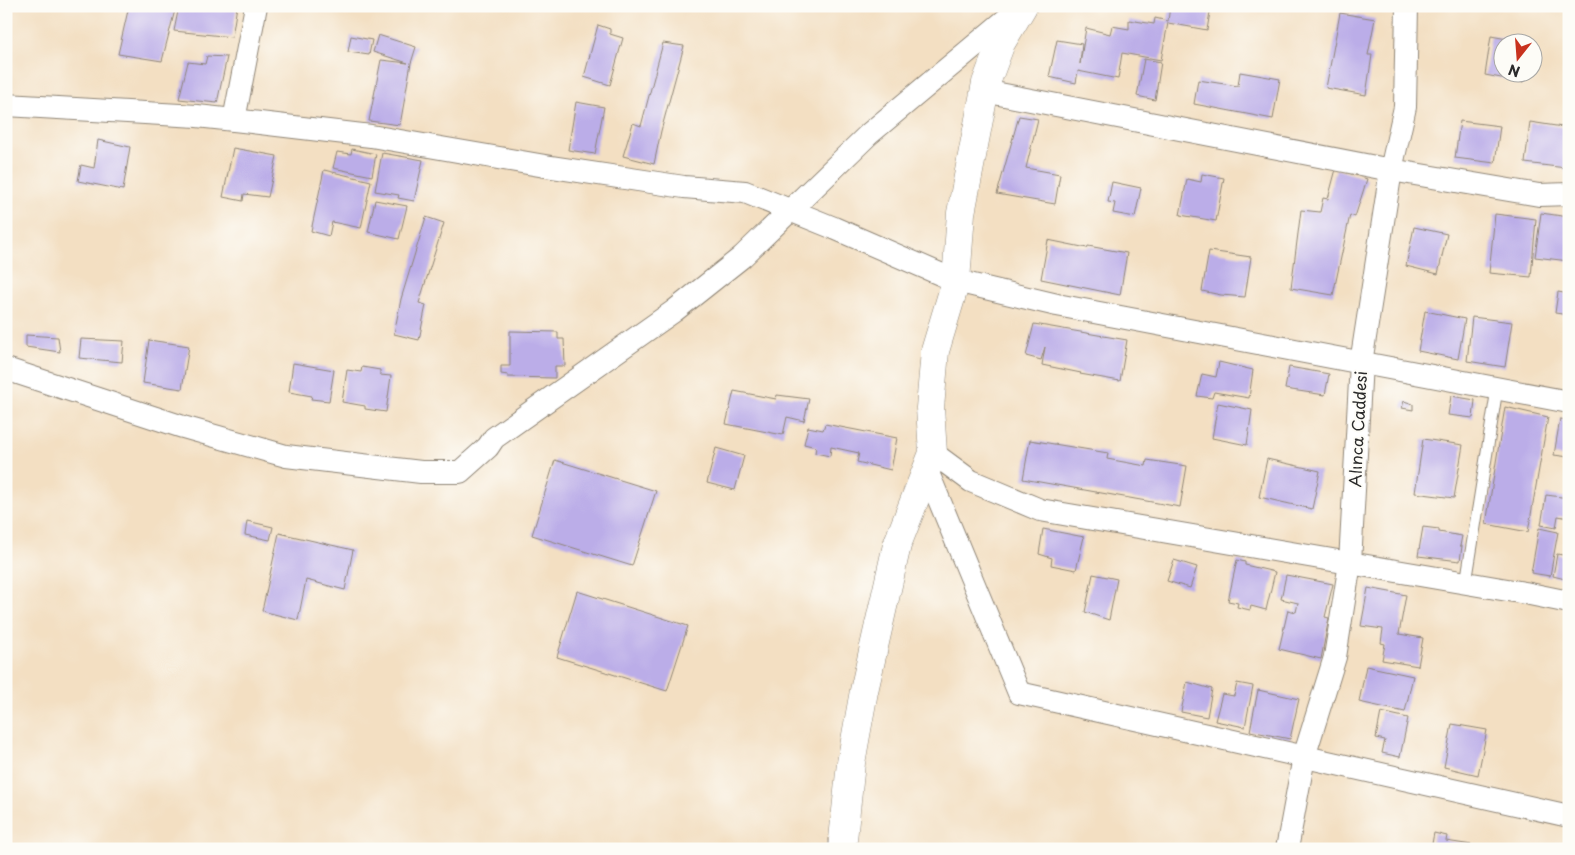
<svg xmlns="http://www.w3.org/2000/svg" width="1575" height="855" viewBox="0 0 1575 855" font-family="'Playpen Sans',sans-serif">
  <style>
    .building { fill: #bbade8 }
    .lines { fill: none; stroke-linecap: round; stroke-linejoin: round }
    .service-casing { stroke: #8f8576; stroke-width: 13 }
    .minor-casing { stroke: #8f8576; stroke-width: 24 }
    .tertiary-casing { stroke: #8f8576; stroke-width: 29 }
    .service { stroke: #fff; stroke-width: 11 }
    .minor { stroke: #fff; stroke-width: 22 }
    .tertiary { stroke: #fff; stroke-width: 28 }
    .labels { text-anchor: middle; stroke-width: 4; stroke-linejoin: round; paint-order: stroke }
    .street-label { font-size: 16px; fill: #2b2b2b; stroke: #fdfcf7 }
  </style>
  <rect width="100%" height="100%" fill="#fdfcf7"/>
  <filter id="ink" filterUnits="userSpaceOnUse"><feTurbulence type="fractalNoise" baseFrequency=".02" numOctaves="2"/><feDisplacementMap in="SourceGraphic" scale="10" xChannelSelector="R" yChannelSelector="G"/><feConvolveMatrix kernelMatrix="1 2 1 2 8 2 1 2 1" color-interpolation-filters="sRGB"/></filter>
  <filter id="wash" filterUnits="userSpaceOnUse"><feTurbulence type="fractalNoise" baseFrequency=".0096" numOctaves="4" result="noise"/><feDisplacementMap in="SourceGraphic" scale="20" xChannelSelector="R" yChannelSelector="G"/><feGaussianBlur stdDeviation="1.12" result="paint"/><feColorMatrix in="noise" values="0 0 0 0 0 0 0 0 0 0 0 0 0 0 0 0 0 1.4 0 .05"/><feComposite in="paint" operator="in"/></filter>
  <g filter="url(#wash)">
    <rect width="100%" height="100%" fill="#f3dfc2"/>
    <g id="blocks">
      <g class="building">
        <path d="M129 6H176L162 61 118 54Z"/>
        <path d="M179 6H237L232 37 174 31Z"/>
        <path d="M1170 6H1211L1207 30 1168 23 1161 60 1122 53 1118 79 1078 71 1076 83 1049 77 1057 40 1082 44 1080 64 1086 28 1110 34 1112 26 1129 29V20L1154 24 1155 18 1168 21Z"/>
        <path d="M1340 13 1375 19 1368 55H1372L1366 95 1326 88Z"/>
        <path d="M598 25 610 29V34L623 38 610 85 584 77Z"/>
        <path d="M378 35 416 47 411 63 400 125 369 121 381 60 408 63 373 52Z"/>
        <path d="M351 36 372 40 369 55 348 52Z"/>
        <path d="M1491 36 1507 39 1506 42H1502V72H1525L1523 82 1485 75Z"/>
        <path d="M663 43 684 46 661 131 654 164 623 156 633 123 641 126Z"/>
        <path d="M207 56 227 57 217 103 179 99 188 62 205 64Z"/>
        <path d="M1144 59 1161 62 1155 100 1137 96Z"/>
        <path d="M1240 72 1280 79 1273 119 1194 104 1198 80 1238 86Z"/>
        <path d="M576 102 604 107 595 154 568 150Z"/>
        <path d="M1019 116 1038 119 1026 168 1060 174 1055 204 997 194Z"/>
        <path d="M1460 121 1500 126 1495 163 1455 158Z"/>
        <path d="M1530 122 1569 128V172H1565L1566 168 1525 163Z"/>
        <path d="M98 140 130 147 123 190 78 181 81 165 94 168Z"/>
        <path d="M233 148 277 156 268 197 244 194 243 201 223 197Z"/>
        <path d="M352 149 376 154 372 176 333 168 337 152 351 154Z"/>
        <path d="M382 153 423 160 414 201 398 198 399 195 375 191Z"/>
        <path d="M1336 169 1367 179 1355 217 1350 215 1333 295 1291 288 1301 210 1320 212 1323 198 1328 199Z"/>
        <path d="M324 170 371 181 361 228 332 222 329 236 311 231Z"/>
        <path d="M1202 174 1224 178 1216 221 1180 215 1187 179 1201 182Z"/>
        <path d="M1112 182 1141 188 1135 217 1113 213 1115 203 1108 202Z"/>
        <path d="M375 200 407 206 399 239 368 232Z"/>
        <path d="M1541 213 1569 217V261L1535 257Z"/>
        <path d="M1495 214 1536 219 1531 277 1489 273Z"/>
        <path d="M426 217 444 223 419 303 426 305 419 340 394 334 401 299Z"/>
        <path d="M1414 227 1447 234 1438 274 1406 266Z"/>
        <path d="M1048 240 1087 248 1088 246 1127 253 1120 295 1041 279Z"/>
        <path d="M1209 251 1251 257 1245 297 1221 295 1202 291Z"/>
        <path d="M1558 292 1569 294V315L1555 313Z"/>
        <path d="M1425 311 1465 319 1458 359 1418 351Z"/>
        <path d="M1472 317 1512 322 1505 367 1467 361Z"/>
        <path d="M1034 324 1127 340 1120 381 1080 374 1081 373 1042 365 1045 347 1041 360 1026 356Z"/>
        <path d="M510 331 558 332V339H564L565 366H555V378L508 377V375L501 374V366H510Z"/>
        <path d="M26 335 58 337 60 352 26 347Z"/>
        <path d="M81 339 124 341 122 362 79 358Z"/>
        <path d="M149 340 189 346 182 389 143 383Z"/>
        <path d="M1219 362 1253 370 1249 398 1214 392 1212 398 1197 396 1202 374 1216 377Z"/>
        <path d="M293 363 334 370 329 401 311 399 312 396 289 392Z"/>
        <path d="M362 367 380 370V375L391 376 386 412 365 409V406L342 402 347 370 361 372Z"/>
        <path d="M1289 367 1329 374 1325 395 1285 389Z"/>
        <path d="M734 391 776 399 777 395 809 399 804 421 787 417 783 435 726 424Z"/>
        <path d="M1451 396 1475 400 1473 418 1448 415Z"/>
        <path d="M1404 401 1413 404V410L1402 408Z"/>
        <path d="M1218 403 1252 410 1247 445 1212 438Z"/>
        <path d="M1505 407 1548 417 1528 532 1486 524Z"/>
        <path d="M1560 419 1569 420V457L1554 455Z"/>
        <path d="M825 424 897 438 891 470 857 462 859 453 831 447 830 456 815 453 816 447 804 444 808 427 823 430Z"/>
        <path d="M1423 439 1463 445 1454 498 1415 493Z"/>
        <path d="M1030 440 1108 453 1107 459 1146 466 1147 460 1187 466 1180 507 1023 479Z"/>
        <path d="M716 448 744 456 735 490 707 483Z"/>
        <path d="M1267 459 1320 471 1312 509 1259 497Z"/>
        <path d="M555 460 656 491 632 566 532 535Z"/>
        <path d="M1546 495 1569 498V518L1558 516 1556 528 1541 525Z"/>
        <path d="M247 521 273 527 270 540 245 535Z"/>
        <path d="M1423 527 1439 529V532L1462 536 1460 546H1462L1460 561 1418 556Z"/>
        <path d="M1539 528 1558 532 1550 576 1531 573Z"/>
        <path d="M1043 529 1084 537 1076 570 1051 565 1052 558 1039 554Z"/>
        <path d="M279 533 353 550 345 590 306 580 298 620 262 611Z"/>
        <path d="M1557 554 1569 556V580L1553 576Z"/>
        <path d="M1174 560 1197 567 1190 588 1167 581Z"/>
        <path d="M1237 560 1245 562V565L1275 572 1266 610 1251 606 1250 610 1237 607 1238 603 1228 601Z"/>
        <path d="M1093 574 1117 579 1109 620 1085 612Z"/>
        <path d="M1286 575 1333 584 1325 617 1329 618 1321 659 1279 649 1288 610 1296 612 1298 603 1281 599Z"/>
        <path d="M1368 588 1406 595 1399 634 1423 638 1418 666 1382 660 1385 644 1381 643 1383 629 1361 626Z"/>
        <path d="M577 591 688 626 667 691 557 657Z"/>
        <path d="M1366 666 1413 676 1405 712 1359 702Z"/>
        <path d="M1187 682 1212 689 1207 717 1181 712Z"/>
        <path d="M1237 683 1253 686 1245 727 1215 721 1222 694 1234 696Z"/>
        <path d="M1258 690 1299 699 1290 739 1250 731Z"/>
        <path d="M1381 712 1408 718 1400 757 1382 753 1385 740 1376 738Z"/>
        <path d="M1452 724 1487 730 1478 775 1444 767Z"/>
        <path d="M1434 833 1447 836 1446 841 1472 845V849H1431Z"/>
      </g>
    </g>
  </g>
  <g filter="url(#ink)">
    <use href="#blocks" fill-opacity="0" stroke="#8f8576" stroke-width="1"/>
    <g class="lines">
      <g class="service-casing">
        <path id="service" d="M1466 583 1497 389"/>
      </g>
      <g class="minor-casing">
        <g id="minor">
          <path d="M984 91 1391 170 1539 195 1569 194"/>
          <path d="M6 105 197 116 234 120 371 136 545 166 684 187 745 192 834 228 956 281 1057 305 1569 402"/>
          <path d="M234 120 256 6"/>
          <path d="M6 369 183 427 286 456 421 472H460L488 447 494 438 674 311 742 257 869 134 1015 12"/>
          <path d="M1569 602 1525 593 1040 510 971 481 933 453 928 473 1019 693 1569 816"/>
          <path d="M1287 849 1304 757 1335 657 1350 563 1361 363 1391 170 1405 107 1407 6"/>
        </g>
      </g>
      <g class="tertiary-casing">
        <path id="tertiary" d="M842 849 851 763 864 691 897 545 933 453 930 408 935 351 956 281 961 213 986 83 1001 43 1023 6"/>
      </g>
      <use href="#service" class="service"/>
      <use href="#minor" class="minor"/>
      <use href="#tertiary" class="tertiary"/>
    </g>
  </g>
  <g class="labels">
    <g class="street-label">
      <text transform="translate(1358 429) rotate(-87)" y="6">Alınca Caddesi</text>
    </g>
  </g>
  <rect width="1575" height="855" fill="none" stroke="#fdfcf7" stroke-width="25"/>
  <g transform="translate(1518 58) rotate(197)"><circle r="24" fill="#fdfcf7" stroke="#a9a8a5"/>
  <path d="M0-4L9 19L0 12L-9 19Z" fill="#c8321e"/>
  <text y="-8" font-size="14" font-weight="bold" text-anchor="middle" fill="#2b2b2b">N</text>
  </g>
</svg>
